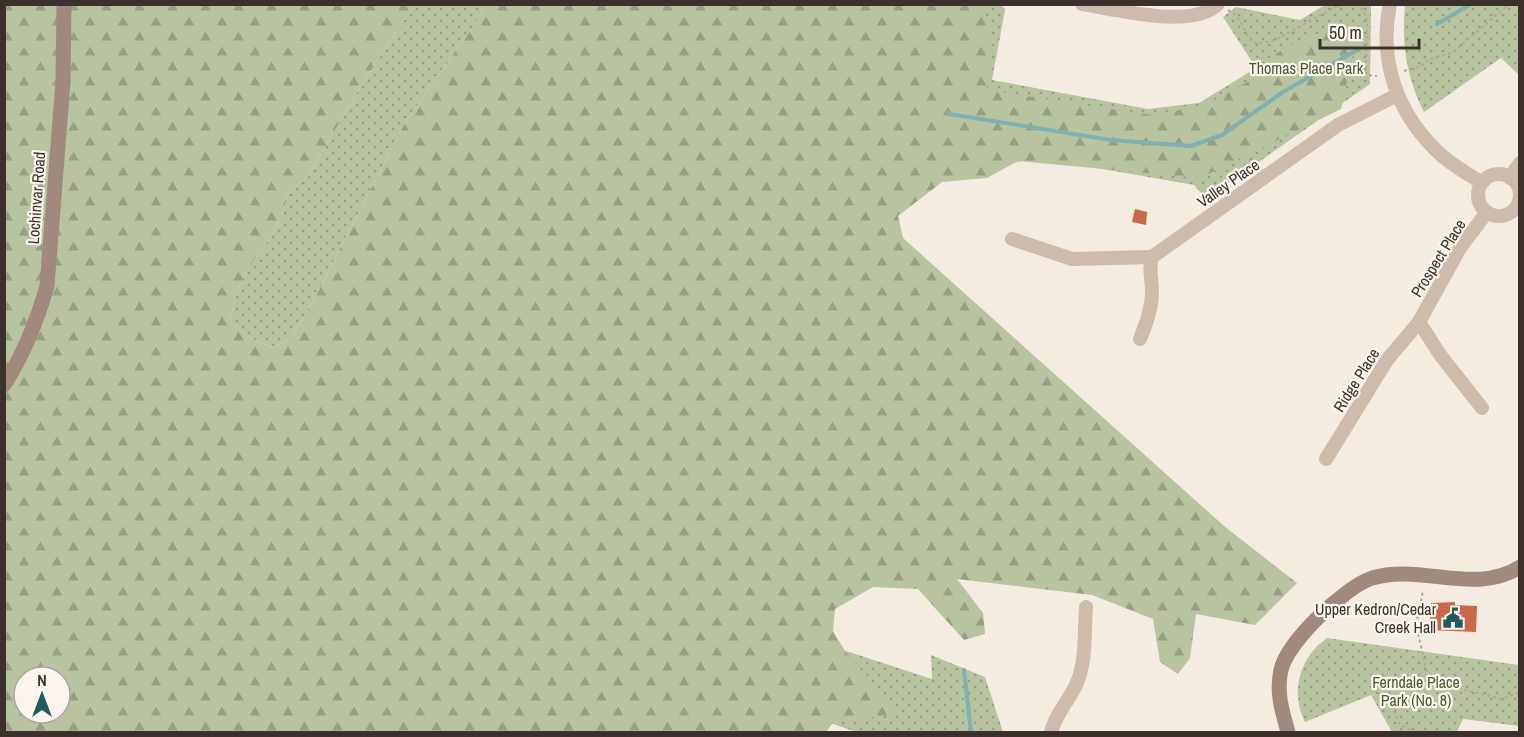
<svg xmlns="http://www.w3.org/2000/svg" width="1524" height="737" viewBox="0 0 1524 737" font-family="'Archivo Narrow',sans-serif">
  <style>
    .green { fill: url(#green-dots) }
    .forest { fill: url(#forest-firs); fill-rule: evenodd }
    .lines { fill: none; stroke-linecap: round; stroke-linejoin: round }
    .stream { stroke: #7fb0b2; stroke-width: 4 }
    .building { fill: #c8694b }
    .path { stroke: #b9a596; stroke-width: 2; stroke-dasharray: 3 3; stroke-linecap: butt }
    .street { stroke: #cdbbac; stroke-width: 14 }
    .secondary { stroke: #a18a7d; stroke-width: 15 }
    .labels { text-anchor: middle; stroke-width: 4.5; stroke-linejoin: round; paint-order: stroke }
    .park-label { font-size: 16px; fill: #4a5a2e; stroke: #fbf5ee }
    .street-label { font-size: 16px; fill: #3b302b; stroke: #fbf5ee }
    .poi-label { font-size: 16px; fill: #3b302b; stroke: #fbf5ee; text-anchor: end }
  </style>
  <defs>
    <pattern id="green-dots" width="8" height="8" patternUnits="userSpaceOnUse" patternTransform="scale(1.5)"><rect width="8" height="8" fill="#b8c4a0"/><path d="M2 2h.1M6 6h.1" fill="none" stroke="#97a083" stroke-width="1.8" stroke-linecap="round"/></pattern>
    <pattern id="forest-firs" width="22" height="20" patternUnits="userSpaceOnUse" patternTransform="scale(1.5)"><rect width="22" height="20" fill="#b8c4a0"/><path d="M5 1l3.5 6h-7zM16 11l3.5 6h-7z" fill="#97a083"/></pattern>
  </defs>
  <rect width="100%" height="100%" fill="#f4ebe1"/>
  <g class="green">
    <path d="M414 5H485L477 21 406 121 313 301 290 340 272 347 250 338 230 322 235 298 246 271 268 241 281 218 288 194 308 176 359 89Z"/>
    <path d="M945 5H1002L1005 10 992 80 1148 109 1199 103 1256 68 1223 17 1236 7 1300 20 1325 5H1371L1370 84 1206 199 1194 185 1040 158 1012 163Z"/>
    <path d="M1405 5H1519V75L1501 58 1424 112C1407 79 1401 42 1405 5Z"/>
    <path d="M1327 638 1519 665V726L1463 719 1457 732H1392L1371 695 1305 722C1290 692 1299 658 1327 638Z"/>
    <path d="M825 644 932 679 931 655 985 677 1003 732H856L808 715Z"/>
  </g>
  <path class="forest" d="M4 5H414L359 89 308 176 288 194 281 218 268 241 246 271 235 298 230 322 250 338 272 347 290 340 313 301 406 121 477 21 485 5H983L991 36 987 90 1152 115 1203 106 1264 73 1277 53 1307 37 1348 25 1355 45 1341 109 1200 178 1018 161 987 178 942 182 898 216 903 238 1224 526 1297 583 1255 625 1196 614 1190 658 1178 674 1160 662 1153 619 1092 595 957 579 983 613 985 634 964 640 918 589 873 587 835 609 833 631 845 651 901 714 833 722 826 732H5ZM24 677H60V713H24Z"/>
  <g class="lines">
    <g class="stream">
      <path d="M1437 24 1471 4"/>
      <path d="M949 114 1111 140 1191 146 1222 135 1283 92 1357 50"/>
      <path d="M964 670 971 732"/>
    </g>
  </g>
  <g class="building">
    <path d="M1135 209 1147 212 1146 225 1132 222Z"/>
    <path d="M1455 602V605L1477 606 1476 632 1429 630 1431 603Z"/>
  </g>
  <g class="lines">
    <g class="path">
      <path d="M1356 4 1364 11 1367 23 1366 75 1377 76"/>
      <path d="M1228 10C1245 19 1243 36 1257 44L1275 40 1341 4"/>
      <path d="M1404 71 1421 66 1429 59 1452 53 1509 4"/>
      <path d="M1429 681 1502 699 1520 692"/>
      <path d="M1416 732 1400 725 1393 709 1429 681 1416 625 1423 591"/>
    </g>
    <g class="street">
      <path d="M1082 4C1116 9 1193 30 1218 4"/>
      <path d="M1390 4C1378 62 1398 115 1440 154 1452 165 1468 174 1482 183"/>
      <circle cx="1499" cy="195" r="21"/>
      <path d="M1510 178 1520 163"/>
      <path d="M1012 239 1072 259 1152 257"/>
      <path d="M1140 339C1146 324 1152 308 1152 291 1152 279 1148 269 1152 257L1338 125 1397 95"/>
      <path d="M1482 408 1441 356 1419 322 1460 248 1487 212"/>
      <path d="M1326 459 1387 360 1419 322"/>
      <path d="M1051 732C1055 715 1067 703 1075 687 1087 664 1084 632 1086 607"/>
    </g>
    <g class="secondary">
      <path d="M4 385C24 354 37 321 47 286L63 82 64 4"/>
      <path d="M1288 732C1282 711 1276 692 1281 670 1287 642 1345 587 1372 578 1421 563 1474 596 1520 567"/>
    </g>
  </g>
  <defs>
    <g id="civic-bare" transform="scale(1.62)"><path d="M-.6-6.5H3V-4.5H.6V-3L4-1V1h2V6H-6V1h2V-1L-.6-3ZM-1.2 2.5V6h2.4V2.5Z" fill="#1f5a5e" stroke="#fbf5ee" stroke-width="2.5" paint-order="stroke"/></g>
  </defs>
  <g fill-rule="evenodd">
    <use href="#civic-bare" x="1453" y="618"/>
  </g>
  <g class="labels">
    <g class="park-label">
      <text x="1306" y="74">Thomas Place Park</text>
      <text x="1416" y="688">Ferndale Place<tspan x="1416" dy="18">Park (No. 8)</tspan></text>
    </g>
    <g class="street-label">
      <text transform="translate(1228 183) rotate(-35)" y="6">Valley Place</text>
      <text transform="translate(36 198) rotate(-86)" y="6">Lochinvar Road</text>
      <text transform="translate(1438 258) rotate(-58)" y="6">Prospect Place</text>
      <text transform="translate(1356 380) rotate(-58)" y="6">Ridge Place</text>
    </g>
    <g class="poi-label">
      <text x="1436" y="615">Upper Kedron/Cedar<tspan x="1436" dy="18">Creek Hall</tspan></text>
    </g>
  </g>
  <rect width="1524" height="737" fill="none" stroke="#3b302b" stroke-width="12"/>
  <g transform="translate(42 695)"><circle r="28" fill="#fbf5ee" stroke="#aea6a0" stroke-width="1.5"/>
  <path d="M0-4.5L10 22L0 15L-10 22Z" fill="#1f5a5e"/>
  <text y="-9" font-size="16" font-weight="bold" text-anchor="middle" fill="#3b302b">N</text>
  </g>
  <path d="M1320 39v9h99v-9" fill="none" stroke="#3b302b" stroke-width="3"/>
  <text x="1329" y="39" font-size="18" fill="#3b302b" stroke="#fbf5ee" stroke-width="4.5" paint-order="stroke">50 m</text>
</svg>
